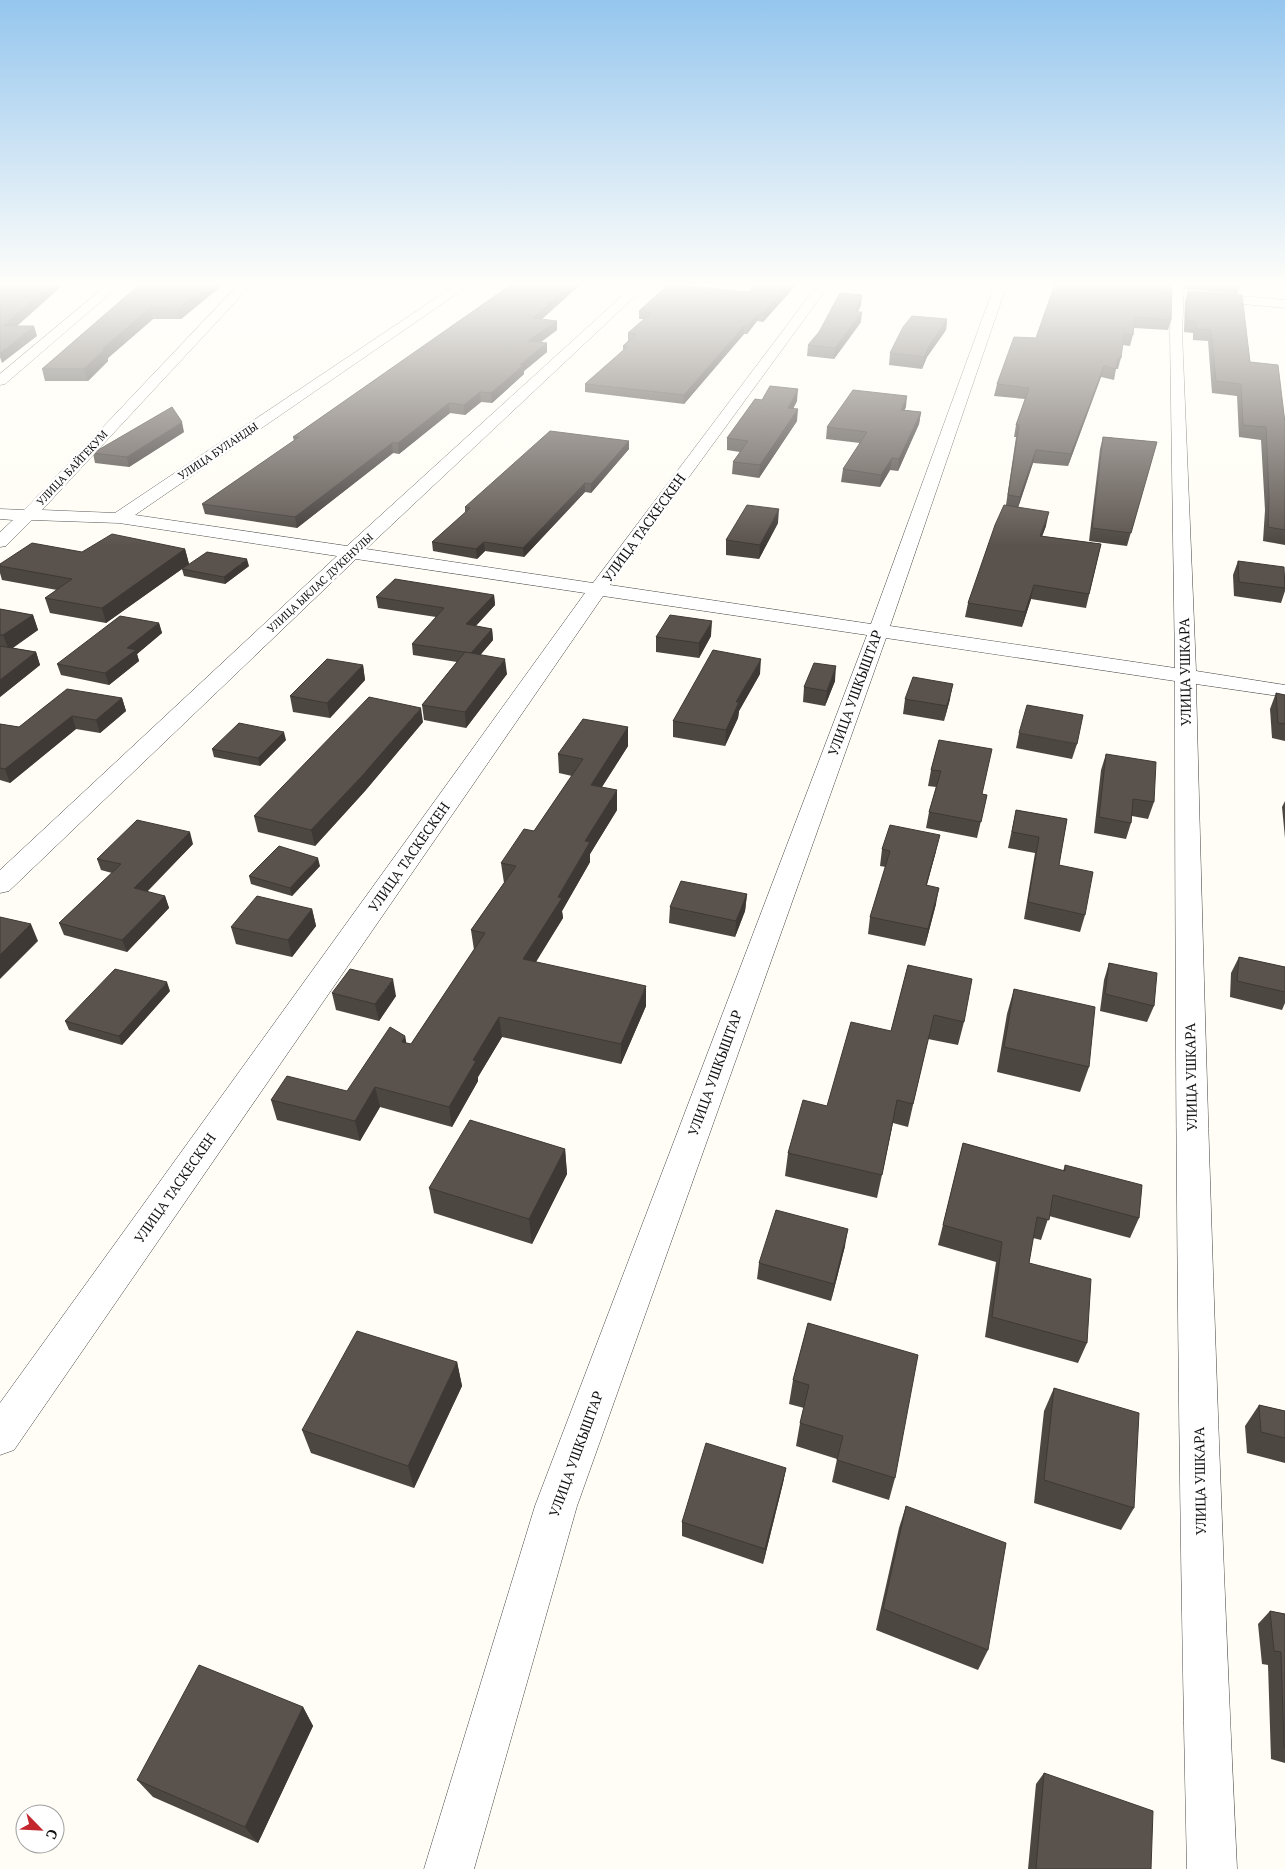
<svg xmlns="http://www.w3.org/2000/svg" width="1285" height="1869" viewBox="0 0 1285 1869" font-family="'PT Serif',serif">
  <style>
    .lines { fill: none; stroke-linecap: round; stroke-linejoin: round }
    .minor-casing { stroke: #444; stroke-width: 1 }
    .minor { fill: #fff; fill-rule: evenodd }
    .wall { fill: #4d4742 }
    .shaded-wall { fill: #3f3936 }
    .building { fill: #5a524d; stroke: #3f3936 }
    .labels { text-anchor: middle; stroke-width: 5; stroke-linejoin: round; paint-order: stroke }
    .far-street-label { font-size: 11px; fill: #111; stroke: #fff }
    .street-label { font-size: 14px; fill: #111; stroke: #fff }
  </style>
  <rect width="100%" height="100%" fill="#fffdf5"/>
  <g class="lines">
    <g class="minor-casing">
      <g id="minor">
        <path d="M108 284H121L5 384 0 385V374Z"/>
        <path d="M239 284H252L42 510 115 513 457 284H471L135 515 347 546 635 284H648L366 549 593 583 818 284H830L610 585 871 624 995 284H1007L890 626 1175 668 1170 333 1172 284H1184L1182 333 1196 671 1285 685V697L1196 684C1206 1079 1218 1474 1237 1869H1187C1178 1473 1175 1077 1175 681L886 638 577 1506 474 1869H424L535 1506 867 635 603 596 14 1450 0 1455V1403L585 593 356 559 9 891 0 893V870L337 556 119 523 32 520 6 546 0 547V532L13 520 0 519V509L24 510Z"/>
        <path d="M1206 293 1285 300V308L1202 300 1200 297Z"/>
      </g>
    </g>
    <use href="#minor" class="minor"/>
  </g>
  <g class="wall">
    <path d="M140 284H224L181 319H153L108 358V361L88 381H45L42 369Z"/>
    <path d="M512 284H581L542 319 557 330 540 343 547 352 524 371V374L492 403 481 402 465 415 450 413 399 454 393 453 297 528 205 514 202 504 294 441 293 437Z"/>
    <path d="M797 284 763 322 757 321 747 334H744L684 404 585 392V384L623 351V346L628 341V333L644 319H639V311Z"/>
    <path d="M1055 284 1171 320 1168 330 1134 328 1133 335 1130 346 1122 345 1121 358 1118 369H1116L1114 380 1101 377 1068 466 1033 463 1018 507 1046 526 1042 536 1101 544 1086 608 1031 599 1022 627 965 617 968 603 1006 505 1016 437H1014L1016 425 1025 399 994 396 997 384 1036 338Z"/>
    <path d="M1123 284H1171L1170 288Z"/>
    <path d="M1185 284H1240L1237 294 1186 289Z"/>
    <path d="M1188 291 1250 362 1285 423V545L1263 541 1265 510 1261 440 1239 437 1237 396 1212 393 1208 341 1193 340V333L1184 332 1185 301Z"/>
    <path d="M861 305 858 312 861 322 834 359 807 356 808 345Z"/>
    <path d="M947 319 946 330 927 357 922 369 889 365 890 353Z"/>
    <path d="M797 401 793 409 797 421 759 478 732 474 733 462 740 452 727 450V438Z"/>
    <path d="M906 407 904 410 921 412 919 424 898 471 890 470 880 487 841 482 843 469 860 443 826 439 827 427Z"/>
    <path d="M184 432 129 467 95 463 93 453Z"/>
    <path d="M1103 437 1157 442 1127 546 1089 541 1100 449Z"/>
    <path d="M629 441V449L591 493 585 492 524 557 485 551 477 559 433 551 432 542 465 513V507Z"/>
    <path d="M778 523 759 559 726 555V540Z"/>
    <path d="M185 549 189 564 106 623 50 613 45 598 57 590 2 580 0 573V564L82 552Z"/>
    <path d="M1238 561 1285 577V591L1281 603 1234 596 1233 575Z"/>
    <path d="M249 566 225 584 184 576 182 569Z"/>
    <path d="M494 595 495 605 476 626 492 629 493 640 480 655 507 674 466 728 424 720 422 705 457 662 413 655 412 644 436 617 378 608 376 597Z"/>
    <path d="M0 609 33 615 38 630 13 648 36 652 40 665 0 697Z"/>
    <path d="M159 623 162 633 137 654 139 661 109 685 61 675 57 664Z"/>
    <path d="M711 636 699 658 656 652V637Z"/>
    <path d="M363 665 365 680 330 718 293 712 290 696Z"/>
    <path d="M760 674 739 711 738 718 725 746 673 737V721Z"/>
    <path d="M835 681 825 706 803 702 804 687Z"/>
    <path d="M1276 693 1285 695V741L1272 738 1270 709Z"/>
    <path d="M122 698 126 711 100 733 76 729 10 783 0 780V724L19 727Z"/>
    <path d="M905 699H950L944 721 903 714Z"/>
    <path d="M423 722 365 791 315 846 258 832 254 816Z"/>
    <path d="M628 727V746L602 787 617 810 590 854V862L562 911 563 918 535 962 646 1006 621 1064 502 1037 478 1077V1081L452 1127 380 1107 360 1141 277 1120 271 1100 347 1091 405 1036 406 1043 411 1044 474 950 471 930 504 883 501 863 534 831 572 776 559 773 558 754Z"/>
    <path d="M1019 733 1077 744 1072 759 1016 748Z"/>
    <path d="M286 740 260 766 214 757 212 749Z"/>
    <path d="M939 740 982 794 987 795 977 838 926 828 929 812 936 787 928 786 931 770Z"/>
    <path d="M1106 754 1154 802 1148 819 1132 816 1131 823 1126 839 1094 833 1101 770Z"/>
    <path d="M1285 801V838L1282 807Z"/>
    <path d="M1016 810 1067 819 1059 865 1085 915 1080 932 1024 919 1035 853 1008 848Z"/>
    <path d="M193 844 147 892 165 896 169 908 127 952 64 935 59 923 112 873 101 870 97 859Z"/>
    <path d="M882 849 936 851 927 885 936 904 925 946 868 934 870 917 886 867 880 866Z"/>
    <path d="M320 866 292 896 251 884 249 876Z"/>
    <path d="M747 894 745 911 735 937 669 923 670 907Z"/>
    <path d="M312 909 316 926 292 957 236 944 231 927Z"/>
    <path d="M1239 957 1285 967V1003L1282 1010 1230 997 1231 973Z"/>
    <path d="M1109 963 1154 1006 1147 1022 1100 1011 1104 980Z"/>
    <path d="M908 965 964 1022 958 1045 928 1039 908 1127 893 1123 877 1198 785 1176 788 1153 827 1106 891 1031Z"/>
    <path d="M1014 989 1089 1067 1080 1092 997 1072 1007 1014Z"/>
    <path d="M170 991 122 1045 69 1030 65 1021Z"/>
    <path d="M332 993 396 996 379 1021 336 1010Z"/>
    <path d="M963 1143 1063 1171 1065 1165 1139 1218 1130 1238 1049 1216 1041 1240 1033 1238 1029 1263 1087 1343 1078 1363 985 1337 996 1262 938 1245Z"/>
    <path d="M565 1149 567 1174 532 1244 434 1213 429 1188Z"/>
    <path d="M845 1246 831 1301 757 1279 759 1263Z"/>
    <path d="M808 1323 895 1478 889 1500 832 1482 837 1459 796 1446 800 1423 804 1408 789 1404 793 1380Z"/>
    <path d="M457 1362 462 1386 414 1488 311 1453 302 1430Z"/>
    <path d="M1054 1388 1134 1508 1121 1530 1034 1503 1044 1411Z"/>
    <path d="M1259 1405 1285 1411V1463L1247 1453 1245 1426Z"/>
    <path d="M786 1468 783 1483 763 1564 682 1536V1522Z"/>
    <path d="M906 1506 988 1650 978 1670 876 1630 899 1528Z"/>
    <path d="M1270 1611 1285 1614V1763L1271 1759 1268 1665 1262 1664 1258 1624Z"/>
    <path d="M303 1707 313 1726 258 1843 153 1797 137 1780Z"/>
    <path d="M1044 1773 1151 1869H1028L1036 1784Z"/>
  </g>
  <g class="shaded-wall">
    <path d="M51 284H64L6 336 3 326Z"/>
    <path d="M209 284H224L181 319 178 309Z"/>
    <path d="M571 284H581L533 327V318Z"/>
    <path d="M791 284H797L763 322V314Z"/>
    <path d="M862 295 861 305 853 322 855 312Z"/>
    <path d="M150 308 153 319 108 358V361L88 381 84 369 102 349Z"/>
    <path d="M862 312 861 322 834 359 835 348Z"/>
    <path d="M758 314 757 321 747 334 748 326Z"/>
    <path d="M947 319 946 330 927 357 922 369 924 357 929 346Z"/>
    <path d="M557 321V330L529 350 528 341Z"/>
    <path d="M34 326 37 336 2 363 0 357V353Z"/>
    <path d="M744 326V334L684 404V395Z"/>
    <path d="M547 343V352L524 371V374L492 403 491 393 520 365Z"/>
    <path d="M1104 366 1101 377 1068 466 1071 454Z"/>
    <path d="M798 389 797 401 787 420 788 408Z"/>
    <path d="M480 392 481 402 465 415 464 405Z"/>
    <path d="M907 396 906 407 899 422 901 410Z"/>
    <path d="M449 403 450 413 399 454 398 443Z"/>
    <path d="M798 409 797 421 759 478 760 465Z"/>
    <path d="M921 412 919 424 898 471 899 459Z"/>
    <path d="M182 422 184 432 129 467 127 457Z"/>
    <path d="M629 441V449L591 493V484Z"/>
    <path d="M392 443 393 453 297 528 295 517Z"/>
    <path d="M1036 450 1033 463 1017 511 1020 497Z"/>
    <path d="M892 458 890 470 880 487 881 475Z"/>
    <path d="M585 483V492L524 557 523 548Z"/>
    <path d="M779 509 778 523 759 559 760 545Z"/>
    <path d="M1049 512 1046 526 1037 550 1040 536Z"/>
    <path d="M484 542 485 551 477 559 476 549Z"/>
    <path d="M185 549 189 564 106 623 102 608Z"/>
    <path d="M247 559 249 566 225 584 224 577Z"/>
    <path d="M1034 585 1031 599 1022 627 1025 612Z"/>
    <path d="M494 595 495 605 467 635 466 624Z"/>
    <path d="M33 615 38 630 9 650 3 635Z"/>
    <path d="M712 621 711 636 699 658V643Z"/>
    <path d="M159 623 162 633 137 654 139 661 109 685 105 673 127 648Z"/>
    <path d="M492 629 493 640 472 665 471 653Z"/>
    <path d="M36 652 40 665 0 697V680Z"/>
    <path d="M505 659 507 674 466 728 465 712Z"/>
    <path d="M761 659 760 674 739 711 738 718 725 746 726 730 736 702Z"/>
    <path d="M363 665 365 680 330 718 327 703Z"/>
    <path d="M836 666 835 681 825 706 827 691Z"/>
    <path d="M953 684 950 699 944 721 947 706Z"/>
    <path d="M122 698 126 711 100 733 96 720Z"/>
    <path d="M421 708 423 722 365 791 315 846 311 830Z"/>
    <path d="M72 716 76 729 10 783 5 769Z"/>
    <path d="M628 727V746L591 804V785Z"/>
    <path d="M284 732 286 740 260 766 258 758Z"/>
    <path d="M617 790V810L590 854V862L562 911 563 918 525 980 523 959 558 897 585 841Z"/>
    <path d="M190 832 193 844 138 900 134 888Z"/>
    <path d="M940 835 936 851 922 901 926 885Z"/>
    <path d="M318 858 320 866 292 896 290 888Z"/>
    <path d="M939 888 936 904 925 946 928 929Z"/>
    <path d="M747 894 745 911 735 937 736 921Z"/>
    <path d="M165 896 169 908 127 952 122 940Z"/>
    <path d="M312 909 316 926 292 957 288 940Z"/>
    <path d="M31 924 38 941 0 979V955Z"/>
    <path d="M393 979 396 996 379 1021 375 1004Z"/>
    <path d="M167 982 170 991 122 1045 119 1036Z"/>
    <path d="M646 986V1006L621 1064V1044Z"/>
    <path d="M499 1017 502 1037 478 1077V1081L452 1127 449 1107 473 1060Z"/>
    <path d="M405 1036 409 1057 402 1042Z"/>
    <path d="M375 1087 380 1107 360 1141 355 1121Z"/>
    <path d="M565 1149 567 1174 532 1244 529 1219Z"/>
    <path d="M848 1229 845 1246 831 1301 834 1284Z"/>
    <path d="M457 1362 462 1386 414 1488 408 1466Z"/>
    <path d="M786 1468 783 1483 763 1564 765 1549Z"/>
    <path d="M303 1707 313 1726 258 1843 245 1827Z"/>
  </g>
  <g class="building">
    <path d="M0 284H51L3 326H34L0 353Z"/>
    <path d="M140 284H209L178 309 150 308 102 349H105L84 369H42Z"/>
    <path d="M512 284H571L533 318 557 321 528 341 547 343 520 365H524L491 393 480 392 464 405 449 403 398 443H392L295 517 202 504 299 437H293Z"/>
    <path d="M669 284 748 292 755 284H791L763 314H758L748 326H744L684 395 585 384 628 346H623L636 334 628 333 651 313 639 311Z"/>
    <path d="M1055 284H1118L1172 289 1171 320 1135 317 1133 335 1124 334 1121 358H1118L1116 369 1104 366 1071 454 1036 450 1020 497 1008 495 1019 425H1016L1029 388 997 384 1014 337 1036 338Z"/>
    <path d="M1188 291 1242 295 1250 362 1278 365 1285 423V530L1268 527 1269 497 1266 427 1243 425 1241 384 1216 381 1211 330 1196 329V322L1187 321Z"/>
    <path d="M840 293 862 295 855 312H862L835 348 808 345 819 332Z"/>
    <path d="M912 316 947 319 929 346 924 357 890 353 903 327Z"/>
    <path d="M770 386 798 389 788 408 798 409 760 465 733 462 748 441 727 438 755 399 762 400Z"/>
    <path d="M853 390 907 396 901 410 921 412 899 459 892 458 881 475 843 469 867 432 827 427Z"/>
    <path d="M172 407 182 422 127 457 93 453Z"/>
    <path d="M550 431 629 441 591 484 585 483 523 548 484 542 476 549 432 542 470 508 465 507Z"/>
    <path d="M1103 437 1157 442 1131 533 1092 528Z"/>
    <path d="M747 505 779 509 760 545 726 540Z"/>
    <path d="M1004 505 1049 512 1040 536 1101 544 1089 594 1034 585 1025 612 968 603 995 525Z"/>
    <path d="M112 534 185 549 102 608 45 598 72 579 0 566V564L32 543 82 552Z"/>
    <path d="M207 552 247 559 224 577 182 569Z"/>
    <path d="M1238 561 1284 567 1285 588 1239 582Z"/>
    <path d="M395 579 494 595 466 624 492 629 471 653 412 644 444 608 376 597Z"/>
    <path d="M0 609 33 615 3 635H0Z"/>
    <path d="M670 615 712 621 699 643 656 637Z"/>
    <path d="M120 616 159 623 127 648 136 650 105 673 57 664Z"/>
    <path d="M0 646 36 652 0 680Z"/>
    <path d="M713 650 761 659 736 702H739L726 730 673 721Z"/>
    <path d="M465 652 505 659 465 712 422 705Z"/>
    <path d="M327 659 363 665 327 703 290 696Z"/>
    <path d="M814 663 836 666 827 691 804 687Z"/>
    <path d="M913 677 953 684 947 706 905 699Z"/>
    <path d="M67 689 122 698 96 720 72 716 5 769 0 768V724L19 727Z"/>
    <path d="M1276 693 1285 695V724L1278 723Z"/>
    <path d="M369 697 421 708 362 776 311 830 254 816Z"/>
    <path d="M1027 705 1083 715 1077 744 1019 733Z"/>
    <path d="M583 719 628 727 591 785 617 790 585 841 590 842 558 897 562 898 523 959 646 986 621 1044 499 1017 473 1060 476 1061 449 1107 375 1087 355 1121 271 1100 287 1076 347 1091 390 1027 405 1036 402 1042 411 1044 485 933 471 930 516 866 501 863 524 829 534 831 583 759 558 754Z"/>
    <path d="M239 723 284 732 258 758 212 749Z"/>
    <path d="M939 740 992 749 982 794 987 795 981 822 929 812 941 771 931 770Z"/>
    <path d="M1106 754 1156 762 1154 802 1133 799 1131 823 1099 817Z"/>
    <path d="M1016 810 1067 819 1059 865 1093 872 1085 915 1028 902 1039 837 1012 832Z"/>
    <path d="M137 820 190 832 134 888 165 896 122 940 59 923 121 864 97 859Z"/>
    <path d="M890 825 940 835 926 885 939 888 928 929 870 917 890 851 882 849Z"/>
    <path d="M279 846 318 858 290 888 249 876Z"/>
    <path d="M681 881 747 894 736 921 670 907Z"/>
    <path d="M257 896 312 909 288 940 231 927Z"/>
    <path d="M0 917 31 924 0 955Z"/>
    <path d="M1239 957 1285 967V992L1237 981Z"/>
    <path d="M1109 963 1157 973 1154 1006 1105 994Z"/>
    <path d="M908 965 972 979 964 1022 934 1015 913 1104 897 1100 882 1175 788 1153 803 1100 827 1106 851 1022 891 1031Z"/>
    <path d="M115 969 167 982 119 1036 65 1021Z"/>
    <path d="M350 969 393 979 375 1004 332 993Z"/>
    <path d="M1014 989 1095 1007 1089 1067 1004 1047Z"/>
    <path d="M470 1120 565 1149 529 1219 429 1188Z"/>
    <path d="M963 1143 1065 1171V1165L1142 1185 1139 1218 1053 1195 1049 1220 1037 1217 1029 1263 1091 1279 1087 1343 992 1317 1002 1242 943 1225Z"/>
    <path d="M776 1210 848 1229 834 1284 759 1263Z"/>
    <path d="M808 1323 918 1355 895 1478 837 1460 843 1436 800 1423 809 1385 793 1380Z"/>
    <path d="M357 1331 457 1362 408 1466 302 1430Z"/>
    <path d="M1054 1388 1139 1413 1134 1508 1044 1480Z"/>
    <path d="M1259 1405 1285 1411V1438L1261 1432Z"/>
    <path d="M706 1443 786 1468 765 1549 682 1522Z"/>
    <path d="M906 1506 1006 1543 988 1650 883 1609Z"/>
    <path d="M1270 1611 1285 1614V1747H1284L1281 1652 1274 1651Z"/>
    <path d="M199 1665 303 1707 245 1827 137 1780Z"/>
    <path d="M1044 1773 1153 1811 1151 1869H1036Z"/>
  </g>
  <linearGradient id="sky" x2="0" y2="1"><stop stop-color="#95c6ee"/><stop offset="0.52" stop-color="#fffefa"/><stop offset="1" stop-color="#fffefa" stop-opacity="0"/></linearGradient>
  <rect width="1285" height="546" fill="url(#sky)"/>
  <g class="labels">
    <g class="far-street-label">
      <text transform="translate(218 451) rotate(-34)" y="4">УЛИЦА БУЛАНДЫ</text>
      <text transform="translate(72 468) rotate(-47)" y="4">УЛИЦА БАЙГЕКУМ</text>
      <text transform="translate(320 583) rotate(-43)" y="4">УЛИЦА ЫКЛАС ДУКЕНУЛЫ</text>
    </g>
    <g class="street-label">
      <text transform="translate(644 528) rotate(-54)" y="5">УЛИЦА ТАСКЕСКЕН</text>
      <text transform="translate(1185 672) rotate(-91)" y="5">УЛИЦА УШКАРА</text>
      <text transform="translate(855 693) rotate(-70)" y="5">УЛИЦА УШКЫШТАР</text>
      <text transform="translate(409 857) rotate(-55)" y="5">УЛИЦА ТАСКЕСКЕН</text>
      <text transform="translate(715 1073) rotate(-70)" y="5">УЛИЦА УШКЫШТАР</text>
      <text transform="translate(1191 1077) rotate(-91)" y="5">УЛИЦА УШКАРА</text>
      <text transform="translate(175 1188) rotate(-55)" y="5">УЛИЦА ТАСКЕСКЕН</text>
      <text transform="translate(576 1454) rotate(-70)" y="5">УЛИЦА УШКЫШТАР</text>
      <text transform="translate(1200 1481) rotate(-91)" y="5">УЛИЦА УШКАРА</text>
    </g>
  </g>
  <g transform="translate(40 1829) rotate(114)"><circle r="24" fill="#ffffff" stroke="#a0a0a0"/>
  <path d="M0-4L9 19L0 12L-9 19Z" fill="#c4262e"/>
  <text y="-8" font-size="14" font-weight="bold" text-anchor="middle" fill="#111111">С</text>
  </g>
</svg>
